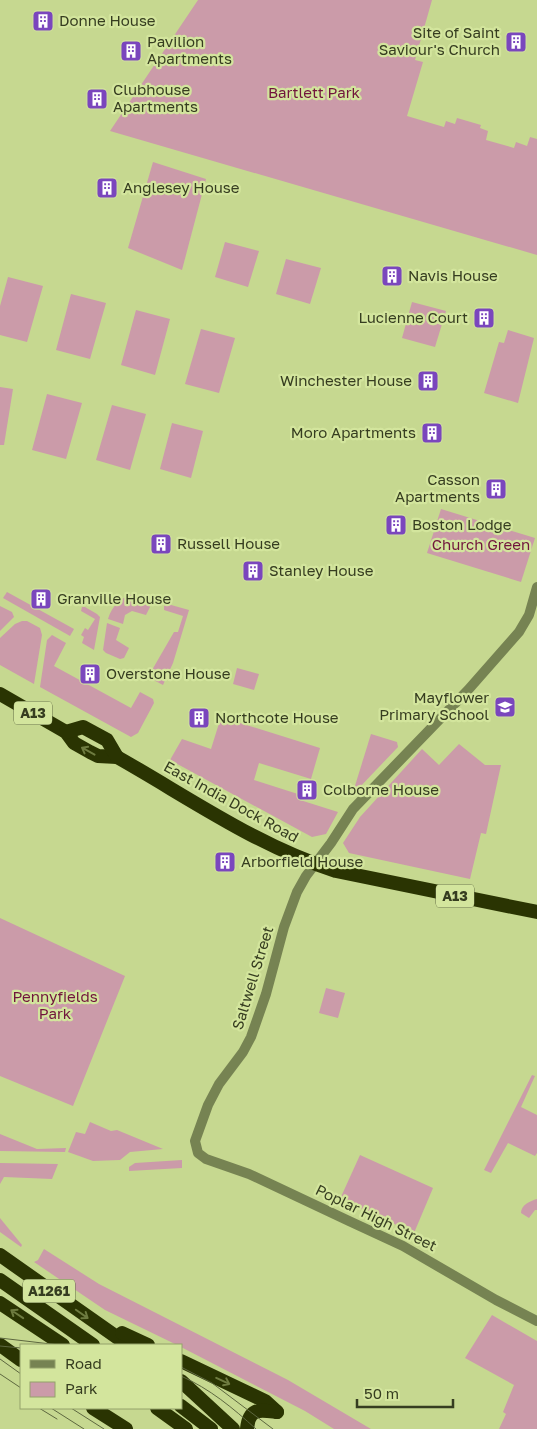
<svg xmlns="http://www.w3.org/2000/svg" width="537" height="1429" viewBox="0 0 537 1429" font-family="'Golos Text',sans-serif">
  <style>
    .green { fill: #cb9ba9 }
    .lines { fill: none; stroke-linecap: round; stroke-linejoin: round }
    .tertiary { stroke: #768352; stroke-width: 10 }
    .trunk { stroke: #2a3402; stroke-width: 14 }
    .tram { stroke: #5d673f; stroke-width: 1 }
    .oneway { stroke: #6e7b40 }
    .labels { text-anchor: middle; stroke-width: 4.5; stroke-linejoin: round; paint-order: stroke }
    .shield { fill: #d3e59d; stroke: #656f46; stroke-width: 1 }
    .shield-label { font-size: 14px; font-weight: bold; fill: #363d20 }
    .poi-label { font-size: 15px; fill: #363d20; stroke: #d3e59d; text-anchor: start }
    .park-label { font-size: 15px; fill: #71153c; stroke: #d3e59d }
    .street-label { font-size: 15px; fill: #363d20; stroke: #d3e59d }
  </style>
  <rect width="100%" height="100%" fill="#c6d890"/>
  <g class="green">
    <path d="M198 0H432L415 60 423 62 407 116 444 127 446 121 455 124 457 118 481 125 480 128 488 131 486 140 514 148 516 142 527 146 530 137 537 139V255L110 131Z"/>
    <path d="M153 162 206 179 182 270 128 248Z"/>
    <path d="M225 242 259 251 248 287 215 277Z"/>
    <path d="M286 259 321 268 310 304 276 294Z"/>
    <path d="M8 277 43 286 27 342 0 335V306Z"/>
    <path d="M71 294 106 303 90 359 56 350Z"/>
    <path d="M412 302 446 311 435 347 402 338Z"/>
    <path d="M136 310 170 319 155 375 121 365Z"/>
    <path d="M201 329 235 338 219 393 185 384Z"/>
    <path d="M508 330 534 338 518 403 484 393 499 342 504 343Z"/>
    <path d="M0 387 13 389 4 445H0Z"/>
    <path d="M47 394 82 403 66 459 32 450Z"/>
    <path d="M112 405 146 414 130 470 96 460Z"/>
    <path d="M172 423 203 431 191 478 160 469Z"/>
    <path d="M441 509 535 538 521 582 427 553Z"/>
    <path d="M7 592 74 629 70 636 3 598Z"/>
    <path d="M133 594 148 599 150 607 146 615 132 611 125 615 123 624 108 619C112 606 120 598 133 594Z"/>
    <path d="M164 603 189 610 173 663 163 685 148 677 174 632H178L183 616 164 610Z"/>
    <path d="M0 606 12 612 14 617 0 631Z"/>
    <path d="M82 607H85L97 614 100 617 94 650 82 643 84 637 81 635 85 628 88 630 95 619 81 611Z"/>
    <path d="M22 621H27L40 628 42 635 34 684 0 665V638L15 624Z"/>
    <path d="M107 623 120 628 116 640 129 648 124 658 120 659 106 653 103 650Z"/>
    <path d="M52 635 66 643 54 666 131 708 140 692 153 699 154 703 138 733 131 737 40 687 47 640Z"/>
    <path d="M237 668 259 674 254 690 233 684Z"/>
    <path d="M221 717 320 748 311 779 259 763 254 780 301 795 300 800 338 812 326 834 312 837 170 760 182 739 211 749Z"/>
    <path d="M371 734 397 742 398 747 358 789H354Z"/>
    <path d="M459 744 485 765H501L486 834 481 833 470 879 349 853 343 843 360 817 422 749 439 765Z"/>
    <path d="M0 918 125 976 73 1106 0 1076Z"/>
    <path d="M326 988 345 993 338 1018 319 1013Z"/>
    <path d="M532 1075 535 1076 521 1107 537 1115V1153L535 1156 508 1143 491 1173 484 1170Z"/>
    <path d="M90 1122 111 1131 117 1130 163 1149 130 1152 120 1160 93 1161 68 1152 76 1132 85 1134Z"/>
    <path d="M0 1134 37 1149 66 1148 65 1152 0 1151Z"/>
    <path d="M360 1155 433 1188 414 1233 340 1199Z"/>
    <path d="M182 1160V1168L129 1171V1167L135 1163Z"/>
    <path d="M0 1163 58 1164 52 1179 4 1177 0 1184Z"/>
    <path d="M537 1199V1210H535L529 1218 521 1213C521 1205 530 1201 537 1199Z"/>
    <path d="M0 1218 22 1245 21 1247 0 1232Z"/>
    <path d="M44 1249 99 1284 288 1380 371 1429H334L305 1411 181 1347V1345H177L105 1310 34 1262 38 1260Z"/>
    <path d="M492 1315 537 1341V1429H499L506 1414 503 1412 514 1385 465 1358Z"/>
  </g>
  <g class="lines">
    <path class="tertiary" d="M537 587 529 615 519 632 468 690 353 809 331 843 306 876 297 892 284 927 266 994 251 1037 243 1052 219 1084 208 1105 195 1141 198 1153 206 1159 249 1174 349 1221 403 1246 496 1300 537 1321"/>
    <g class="trunk">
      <path d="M0 694 66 732 74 743 90 752 98 756 117 757C188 797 257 846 336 871L537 912"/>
      <path d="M66 732 83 727 107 740 117 757"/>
      <path d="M0 1255 128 1345"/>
      <path d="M0 1280 93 1345"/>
      <path d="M0 1303 63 1345"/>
      <path d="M122 1333 148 1345"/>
      <path d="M0 1345 21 1360"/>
      <path d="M181 1361 265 1401 277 1412"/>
      <path d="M181 1381 233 1429"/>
      <path d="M181 1406 211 1429"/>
      <path d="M93 1408 126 1429"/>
      <path d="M157 1408 186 1429"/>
      <path d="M247 1429C249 1407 260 1410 277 1412"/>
    </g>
    <g class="tram">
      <path d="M0 1338 59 1345"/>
      <path d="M0 1346 21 1348"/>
      <path d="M0 1359 21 1374"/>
      <path d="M181 1367 212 1383 273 1429"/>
      <path d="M0 1374 21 1388"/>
      <path d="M181 1376C210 1389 233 1408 256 1429"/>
      <path d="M39 1408 57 1419"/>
      <path d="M51 1408 84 1429"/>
      <path d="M71 1408 104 1429"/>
    </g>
  </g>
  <defs><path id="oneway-shaft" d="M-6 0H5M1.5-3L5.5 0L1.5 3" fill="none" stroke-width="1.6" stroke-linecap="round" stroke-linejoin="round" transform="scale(1.25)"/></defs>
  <g class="oneway">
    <use href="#oneway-shaft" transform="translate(88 751) rotate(-151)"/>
    <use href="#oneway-shaft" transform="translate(17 1314) rotate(-146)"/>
    <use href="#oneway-shaft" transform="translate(82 1314) rotate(35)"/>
    <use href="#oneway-shaft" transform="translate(223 1381) rotate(25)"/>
  </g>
  <defs>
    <g id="building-square" transform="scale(1.125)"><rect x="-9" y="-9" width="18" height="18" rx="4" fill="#7a46bd" stroke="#d3e59d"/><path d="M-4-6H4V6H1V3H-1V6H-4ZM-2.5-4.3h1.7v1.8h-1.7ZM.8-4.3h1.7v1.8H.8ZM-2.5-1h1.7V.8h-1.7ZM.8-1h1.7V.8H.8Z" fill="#fff"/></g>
    <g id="school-square" transform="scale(1.125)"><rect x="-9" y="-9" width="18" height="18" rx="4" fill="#7a46bd" stroke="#d3e59d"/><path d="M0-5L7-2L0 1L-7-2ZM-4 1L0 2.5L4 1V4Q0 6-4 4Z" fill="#fff"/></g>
  </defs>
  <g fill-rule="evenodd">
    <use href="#building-square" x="43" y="21"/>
    <use href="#building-square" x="516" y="42"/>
    <use href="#building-square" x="131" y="51"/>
    <use href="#building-square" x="97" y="99"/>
    <use href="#building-square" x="107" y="188"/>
    <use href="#building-square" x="392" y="276"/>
    <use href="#building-square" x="484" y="318"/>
    <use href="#building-square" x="428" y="381"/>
    <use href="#building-square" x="432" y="433"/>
    <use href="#building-square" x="496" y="489"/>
    <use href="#building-square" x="396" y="525"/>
    <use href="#building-square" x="161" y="544"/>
    <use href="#building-square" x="253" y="571"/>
    <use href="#building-square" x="41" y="599"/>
    <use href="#building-square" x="90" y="674"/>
    <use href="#school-square" x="505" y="707"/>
    <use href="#building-square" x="199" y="718"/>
    <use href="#building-square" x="307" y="790"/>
    <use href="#building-square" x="225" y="862"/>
  </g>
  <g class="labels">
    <g class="shield">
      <rect x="14" y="701.5" width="38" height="23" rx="4"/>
      <rect x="436" y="884.5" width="38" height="23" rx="4"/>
      <rect x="23" y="1279.5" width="52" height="23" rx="4"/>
    </g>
    <g class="shield-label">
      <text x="33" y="718">A13</text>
      <text x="455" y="901">A13</text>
      <text x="49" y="1296">A1261</text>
    </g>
    <g class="poi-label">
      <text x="59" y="26">Donne House</text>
      <text x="500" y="38" text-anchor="end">Site of Saint<tspan x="500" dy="17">Saviour's Church</tspan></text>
      <text x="147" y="47">Pavilion<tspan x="147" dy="17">Apartments</tspan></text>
      <text x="113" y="95">Clubhouse<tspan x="113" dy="17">Apartments</tspan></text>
      <text x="123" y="193">Anglesey House</text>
      <text x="408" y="281">Navis House</text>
      <text x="468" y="323" text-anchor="end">Lucienne Court</text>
      <text x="412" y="386" text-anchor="end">Winchester House</text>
      <text x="416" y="438" text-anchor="end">Moro Apartments</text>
      <text x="480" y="485" text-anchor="end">Casson<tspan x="480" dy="17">Apartments</tspan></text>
      <text x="412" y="530">Boston Lodge</text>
      <text x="177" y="549">Russell House</text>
      <text x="269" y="576">Stanley House</text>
      <text x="57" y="604">Granville House</text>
      <text x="106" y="679">Overstone House</text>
      <text x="489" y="703" text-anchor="end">Mayflower<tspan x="489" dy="17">Primary School</tspan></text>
      <text x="215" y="723">Northcote House</text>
      <text x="323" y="795">Colborne House</text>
      <text x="241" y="867">Arborfield House</text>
    </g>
    <g class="park-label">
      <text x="314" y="98">Bartlett Park</text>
      <text x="481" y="550">Church Green</text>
      <text x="55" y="1002">Pennyfields<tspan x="55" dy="17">Park</tspan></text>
    </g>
    <g class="street-label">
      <text transform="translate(231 802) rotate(29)" y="5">East India Dock Road</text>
      <text transform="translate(253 978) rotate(-73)" y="5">Saltwell Street</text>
      <text transform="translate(376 1218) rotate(26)" y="5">Poplar High Street</text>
    </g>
  </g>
  <rect x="20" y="1344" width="162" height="65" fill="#d3e59d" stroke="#94a26b"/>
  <rect x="30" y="1360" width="25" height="8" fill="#768352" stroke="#94a26b"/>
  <text x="65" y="1369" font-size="15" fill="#363d20">Road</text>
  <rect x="30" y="1382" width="25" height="15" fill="#cb9ba9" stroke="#94a26b"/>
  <text x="65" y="1394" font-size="15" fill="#363d20">Park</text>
  <path d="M357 1399v8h96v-8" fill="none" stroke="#363d20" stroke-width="2.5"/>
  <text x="364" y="1399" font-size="15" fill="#363d20" stroke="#d3e59d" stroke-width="4" paint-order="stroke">50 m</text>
</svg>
